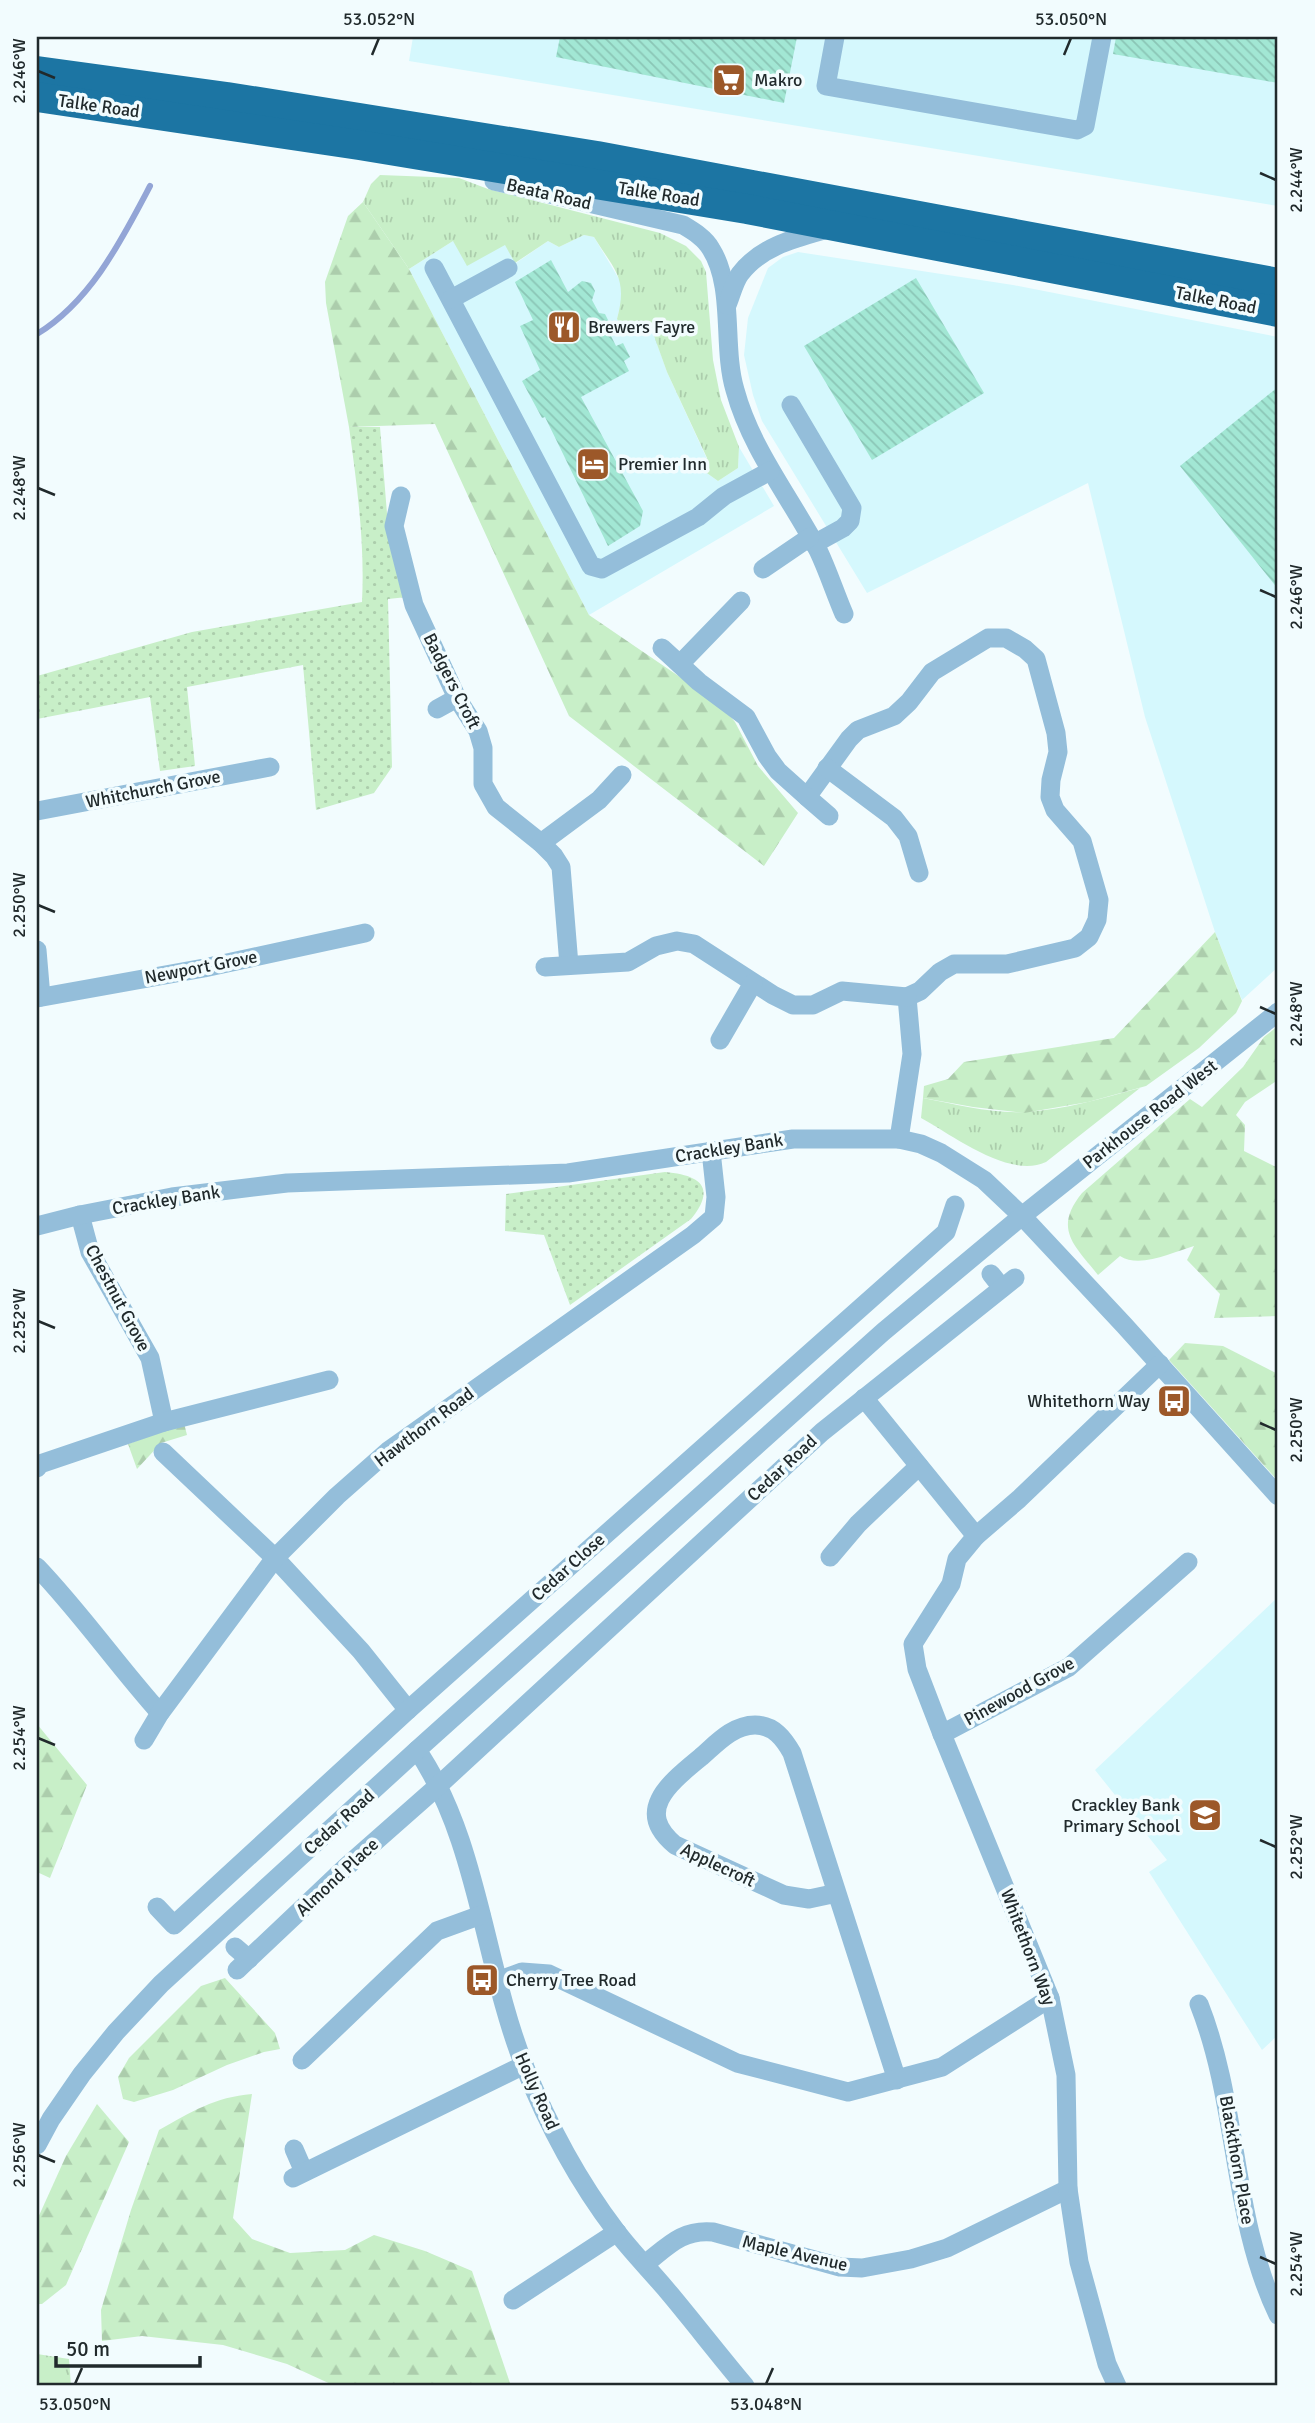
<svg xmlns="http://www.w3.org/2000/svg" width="1315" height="2423" viewBox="0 0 1315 2423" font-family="Signika,sans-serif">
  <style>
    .built { fill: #d5f8fd }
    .grass { fill: url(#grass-tufts) }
    .forest { fill: url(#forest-firs) }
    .park { fill: url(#park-dots) }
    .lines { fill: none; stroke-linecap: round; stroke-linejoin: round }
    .stream { stroke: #93a5d6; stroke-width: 6 }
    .building { fill: url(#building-back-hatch) }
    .minor { stroke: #94beda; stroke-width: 19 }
    .highway { stroke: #1c75a3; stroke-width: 30 }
    .ticks { fill: none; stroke: #212a2c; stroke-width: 2.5 }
    .labels { text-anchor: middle; stroke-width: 7; stroke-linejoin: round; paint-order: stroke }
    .poi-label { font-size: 18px; fill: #212a2c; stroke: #f2fcfe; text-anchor: start }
    .street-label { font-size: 18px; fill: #212a2c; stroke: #f2fcfe }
    .neatline { fill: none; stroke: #212a2c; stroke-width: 2.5 }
    .ticks-label { font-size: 18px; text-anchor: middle; fill: #212a2c }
  </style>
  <defs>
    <pattern id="grass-tufts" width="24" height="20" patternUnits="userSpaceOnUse" patternTransform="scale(1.75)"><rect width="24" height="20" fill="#c8efc8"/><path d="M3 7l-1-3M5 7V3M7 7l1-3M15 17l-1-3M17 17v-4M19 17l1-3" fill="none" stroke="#accdac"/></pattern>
    <pattern id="forest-firs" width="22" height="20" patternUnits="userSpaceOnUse" patternTransform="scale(1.75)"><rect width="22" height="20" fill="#c8efc8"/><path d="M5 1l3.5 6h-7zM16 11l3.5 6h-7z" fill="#accdac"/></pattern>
    <pattern id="park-dots" width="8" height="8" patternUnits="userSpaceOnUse" patternTransform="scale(1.75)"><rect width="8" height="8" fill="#c8efc8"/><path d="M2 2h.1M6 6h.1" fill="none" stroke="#accdac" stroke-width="1.8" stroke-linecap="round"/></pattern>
    <pattern id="building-back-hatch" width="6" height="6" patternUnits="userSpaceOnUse" patternTransform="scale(1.75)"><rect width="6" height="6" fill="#a2e7d4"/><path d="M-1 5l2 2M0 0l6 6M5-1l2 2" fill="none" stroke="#8bc6b6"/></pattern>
  </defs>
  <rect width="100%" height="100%" fill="#f2fcfe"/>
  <g class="built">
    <path d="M413 37H1278V206L409 61Z"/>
    <path d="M584 235 594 237 622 284V299L617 319 653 332 667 372 707 459 704 471 718 481 738 468 739 447 774 506 589 615 409 269 453 241 506 244 516 263 548 241 559 247Z"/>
    <path d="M798 252 1013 285 1278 337V967L1242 1000 1215 932 1145 717 1088 483 867 593 762 421 753 395 744 355 748 318 768 268 783 257Z"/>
    <path d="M1278 1597V2035L1262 2050 1149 1872 1167 1860 1095 1770Z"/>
  </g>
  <g class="grass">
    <path d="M380 175 459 178 488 189 660 233 686 246 701 261 706 272 713 360 721 400 739 447 738 468 718 481 704 471 700 463 707 458 667 372 653 333H627L617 319C628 278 615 271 594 237L584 235 559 247 548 241 515 263 505 245 467 266 453 241 409 269 363 202 371 184Z"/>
    <path d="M1140 1088 1046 1162C1009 1179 954 1136 921 1118L923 1098C955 1104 993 1114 1025 1112 1064 1110 1103 1098 1140 1088Z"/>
    <path d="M37 2354 69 2359 71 2386H37Z"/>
  </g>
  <g class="forest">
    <path d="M363 202 409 269 589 615 721 705 735 722 758 766 798 813 764 866 569 716 435 424 349 427 326 303 325 282 348 216Z"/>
    <path d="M1215 932 1242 1001 1236 1013 1199 1048 1146 1086 1088 1102 1024 1113 973 1107 923 1098 924 1086 948 1079 964 1062 1114 1038Z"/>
    <path d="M1278 1026V1080L1245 1102 1236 1115 1245 1125 1244 1151 1278 1168V1316L1214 1318 1220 1294 1187 1260 1194 1246C1173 1252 1140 1269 1120 1256L1098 1275C1074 1245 1053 1229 1082 1193L1190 1099 1202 1107 1243 1067 1264 1037Z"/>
    <path d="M1185 1343 1223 1346 1278 1374V1481L1169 1360Z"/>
    <path d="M184 1423 187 1435 161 1443 137 1469 128 1444Z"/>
    <path d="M37 1724 87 1785 50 1878 37 1872Z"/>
    <path d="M225 1978 275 2033 280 2049 264 2052 227 2065 173 2090 134 2102 123 2099 118 2077 129 2058 201 1986Z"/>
    <path d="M252 2094 233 2218 252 2239 290 2253 345 2250 374 2235 425 2251 472 2271 511 2386H335L287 2364 223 2345 142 2336 102 2341 101 2310 131 2210 159 2130C191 2112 215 2097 252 2094Z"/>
    <path d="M97 2104 129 2142 66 2285 42 2304H37V2220L66 2156Z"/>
  </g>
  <g class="park">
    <path d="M349 427H380L388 526 407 597 388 599 392 767 374 793 316 810 303 665 187 687 195 766 160 771 150 697 37 719V676L192 632 362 602C365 543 357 485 349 427Z"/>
    <path d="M665 1172C700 1175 717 1187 691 1219L570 1305 544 1235 505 1231 506 1194Z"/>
  </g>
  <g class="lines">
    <path class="stream" d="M37 334C91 301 121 241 150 186"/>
  </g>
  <g class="building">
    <path d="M560 37H797L784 103 556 57Z"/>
    <path d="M1116 37H1278V83L1113 54Z"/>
    <path d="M551 260 568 292 582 281 591 283 595 291 592 300 599 313 605 314 609 322 607 328 616 346 623 343 630 357 624 361 629 371 581 397 643 511 640 526 608 546 545 417 542 418 522 381 540 370 520 326 533 320 515 282Z"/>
    <path d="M916 278 984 393 872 460 804 346Z"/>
    <path d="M1278 387V589L1180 466Z"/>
  </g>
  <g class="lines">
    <g class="minor">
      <path d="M835 37 826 86 1077 130 1085 126 1102 37"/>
      <path d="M494 181 683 225C693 231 705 238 711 249 735 287 722 347 735 390 751 449 790 497 818 550 828 571 835 593 844 614"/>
      <path d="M434 268 591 566 602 569 698 517 724 496 770 471"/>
      <path d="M451 299 508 268"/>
      <path d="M727 305C731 296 734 282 740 274 761 246 796 238 828 229"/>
      <path d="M791 405 852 508 850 521 843 528 814 544"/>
      <path d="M401 496 394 526 414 605 457 698 478 731 483 748V784L496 807 541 843 554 856 561 867 569 965"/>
      <path d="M763 569 810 537"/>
      <path d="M662 648 699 682 746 717 767 756 778 771 807 797 849 739 858 730 894 716 909 702 932 672 988 638H1006L1025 649 1036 659 1056 733 1058 752 1051 780 1050 797 1055 810 1082 841 1099 900 1097 920 1089 937 1075 948 1007 964H954L940 972 920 991 907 997 912 1054 899 1139"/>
      <path d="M680 664 741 601"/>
      <path d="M437 709 457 698"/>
      <path d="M827 768 894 818 908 836 919 873"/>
      <path d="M807 797 829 816"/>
      <path d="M37 811 270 767"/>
      <path d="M541 843 599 800 622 775"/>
      <path d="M37 950 41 997"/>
      <path d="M545 967 628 962 656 946 677 941 694 944 773 995 793 1005H813L842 991 907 997"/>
      <path d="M37 998 204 968 365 933"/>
      <path d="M720 1040 753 983"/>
      <path d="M80 1215 90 1252 150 1358 164 1422"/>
      <path d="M37 1226 80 1215 172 1197 287 1183 568 1173 793 1139H899L921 1144 941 1153 984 1180 1022 1216 1124 1325 1278 1496"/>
      <path d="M991 1274 1002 1288"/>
      <path d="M864 1398 976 1536"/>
      <path d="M163 1452 275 1558 361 1651 408 1710"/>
      <path d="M37 1468 40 1464 164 1422 329 1380"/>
      <path d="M830 1557 858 1524 919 1466"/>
      <path d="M37 1567C81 1613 117 1665 160 1713"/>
      <path d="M942 1734 1069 1667 1188 1562"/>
      <path d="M144 1740 160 1713 275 1558 337 1496 388 1451 693 1235 714 1217 716 1197 711 1151"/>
      <path d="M417 1750C478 1839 484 1964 524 2065 547 2123 578 2181 616 2231 631 2251 649 2269 665 2288 692 2320 718 2354 745 2386"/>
      <path d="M837 1893 809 1899 784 1895 675 1845C633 1810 671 1782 701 1757 717 1743 733 1725 755 1725 774 1725 784 1739 792 1753L897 2080"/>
      <path d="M157 1907 174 1925 408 1710 946 1232 955 1205"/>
      <path d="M235 1947 249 1959"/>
      <path d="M237 1970 345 1868 438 1786 822 1432 1015 1278"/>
      <path d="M497 1981 522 1972 549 1974 737 2063 848 2092 942 2067 1050 1998"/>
      <path d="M1199 2004C1239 2105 1231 2217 1278 2315"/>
      <path d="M302 2060 437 1931 481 1915"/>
      <path d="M37 2145 51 2119 82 2074 116 2032 161 1984 417 1750 883 1332 1022 1216 1278 1012"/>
      <path d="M294 2149 304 2172"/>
      <path d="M293 2178 524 2065"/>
      <path d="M645 2264C668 2246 682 2229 713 2232L840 2267 862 2268 911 2259 947 2248 1068 2189"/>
      <path d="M513 2300 617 2232"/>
      <path d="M1117 2386 1107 2364 1079 2262 1068 2189 1066 2075 1050 1998 942 1734 917 1669 913 1644 951 1584 957 1559 976 1536 1019 1499 1160 1364"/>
    </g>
    <g class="highway">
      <path d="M37 71 227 97 597 156 1278 283"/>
      <path d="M37 97 359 145 747 209 1278 312"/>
    </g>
  </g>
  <path class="ticks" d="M372 55 379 38M1064 55 1071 38M38 71 55 78M1260 173 1276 180M38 488 55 495M1260 590 1276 597M38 905 55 912M1260 1007 1276 1014M38 1321 55 1328M1260 1423 1276 1430M38 1738 55 1745M1260 1840 1276 1847M38 2155 55 2162M1260 2257 1276 2264M75 2384 82 2368M766 2384 773 2368"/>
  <defs>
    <g id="supermarket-square" transform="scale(1.75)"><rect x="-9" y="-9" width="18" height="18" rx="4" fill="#9c5829" stroke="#f2fcfe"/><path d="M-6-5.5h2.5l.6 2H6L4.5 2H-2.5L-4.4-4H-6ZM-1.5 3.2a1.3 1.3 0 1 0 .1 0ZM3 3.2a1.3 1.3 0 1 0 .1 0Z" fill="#fff"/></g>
    <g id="restaurant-square" transform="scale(1.75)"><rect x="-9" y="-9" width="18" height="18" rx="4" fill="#9c5829" stroke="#f2fcfe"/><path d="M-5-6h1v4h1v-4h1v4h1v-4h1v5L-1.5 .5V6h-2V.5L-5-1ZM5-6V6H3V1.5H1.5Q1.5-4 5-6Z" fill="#fff"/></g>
    <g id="hotel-square" transform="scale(1.75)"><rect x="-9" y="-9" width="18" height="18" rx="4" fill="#9c5829" stroke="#f2fcfe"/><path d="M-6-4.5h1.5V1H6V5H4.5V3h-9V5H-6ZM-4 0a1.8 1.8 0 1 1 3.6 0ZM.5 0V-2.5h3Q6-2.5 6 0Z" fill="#fff"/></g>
    <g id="bus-square" transform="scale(1.75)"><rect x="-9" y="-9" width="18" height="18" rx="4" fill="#9c5829" stroke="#f2fcfe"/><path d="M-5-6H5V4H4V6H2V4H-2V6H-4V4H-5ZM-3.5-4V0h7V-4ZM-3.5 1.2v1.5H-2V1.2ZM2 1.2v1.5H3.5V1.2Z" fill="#fff"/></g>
    <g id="school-square" transform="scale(1.75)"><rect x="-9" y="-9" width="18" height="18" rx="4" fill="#9c5829" stroke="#f2fcfe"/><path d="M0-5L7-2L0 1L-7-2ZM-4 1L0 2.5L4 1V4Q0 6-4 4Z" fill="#fff"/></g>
  </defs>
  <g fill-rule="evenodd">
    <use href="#supermarket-square" x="729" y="80"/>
    <use href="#restaurant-square" x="564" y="327"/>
    <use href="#hotel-square" x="593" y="464"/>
    <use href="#bus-square" x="1174" y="1401"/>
    <use href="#school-square" x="1205" y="1815"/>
    <use href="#bus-square" x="482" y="1980"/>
  </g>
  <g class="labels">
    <g class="poi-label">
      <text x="754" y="86">Makro</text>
      <text x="588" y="333">Brewers Fayre</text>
      <text x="618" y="470">Premier Inn</text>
      <text x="1150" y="1407" text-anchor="end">Whitethorn Way</text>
      <text x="1180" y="1811" text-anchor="end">Crackley Bank<tspan x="1180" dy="21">Primary School</tspan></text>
      <text x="506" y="1986">Cherry Tree Road</text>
    </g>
    <g class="street-label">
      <text transform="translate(99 106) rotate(8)" y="6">Talke Road</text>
      <text transform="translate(549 194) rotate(13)" y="6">Beata Road</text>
      <text transform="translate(659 194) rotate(9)" y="6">Talke Road</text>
      <text transform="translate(1216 300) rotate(11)" y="6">Talke Road</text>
      <text transform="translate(452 681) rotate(63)" y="6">Badgers Croft</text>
      <text transform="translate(153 789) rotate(-11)" y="6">Whitchurch Grove</text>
      <text transform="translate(201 967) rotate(-11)" y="6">Newport Grove</text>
      <text transform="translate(1150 1114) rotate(-38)" y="6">Parkhouse Road West</text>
      <text transform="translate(729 1148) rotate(-9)" y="6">Crackley Bank</text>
      <text transform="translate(166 1200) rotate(-9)" y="6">Crackley Bank</text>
      <text transform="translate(118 1298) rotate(62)" y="6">Chestnut Grove</text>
      <text transform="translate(424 1427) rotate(-37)" y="6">Hawthorn Road</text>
      <text transform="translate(782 1468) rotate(-43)" y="6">Cedar Road</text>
      <text transform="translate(568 1567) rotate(-42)" y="6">Cedar Close</text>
      <text transform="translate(1019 1691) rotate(-29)" y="6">Pinewood Grove</text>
      <text transform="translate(339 1822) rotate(-42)" y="6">Cedar Road</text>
      <text transform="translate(718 1865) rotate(25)" y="6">Applecroft</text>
      <text transform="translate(337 1877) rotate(-43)" y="6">Almond Place</text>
      <text transform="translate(1028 1947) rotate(69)" y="6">Whitethorn Way</text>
      <text transform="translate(537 2091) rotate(66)" y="6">Holly Road</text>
      <text transform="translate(1237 2160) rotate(80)" y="6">Blackthorn Place</text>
      <text transform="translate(795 2253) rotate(13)" y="6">Maple Avenue</text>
    </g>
  </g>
  <rect width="1315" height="2423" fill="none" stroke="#f2fcfe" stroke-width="77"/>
  <path d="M56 2356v10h144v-10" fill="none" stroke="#212a2c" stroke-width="3.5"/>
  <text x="66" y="2356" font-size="21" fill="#212a2c" stroke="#f2fcfe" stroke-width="5" paint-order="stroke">50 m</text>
  <rect x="38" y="38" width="1238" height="2346" class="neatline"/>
  <g class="ticks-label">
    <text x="379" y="25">53.052°N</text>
    <text x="1071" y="25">53.050°N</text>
    <text transform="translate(19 71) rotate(-90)" y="6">2.246°W</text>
    <text transform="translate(1296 180) rotate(-90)" y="6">2.244°W</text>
    <text transform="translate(19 488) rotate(-90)" y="6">2.248°W</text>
    <text transform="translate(1296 597) rotate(-90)" y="6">2.246°W</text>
    <text transform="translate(19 905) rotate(-90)" y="6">2.250°W</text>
    <text transform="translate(1296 1014) rotate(-90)" y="6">2.248°W</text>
    <text transform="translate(19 1321) rotate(-90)" y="6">2.252°W</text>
    <text transform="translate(1296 1430) rotate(-90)" y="6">2.250°W</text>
    <text transform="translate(19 1738) rotate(-90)" y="6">2.254°W</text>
    <text transform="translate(1296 1847) rotate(-90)" y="6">2.252°W</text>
    <text transform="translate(19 2155) rotate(-90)" y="6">2.256°W</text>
    <text transform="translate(1296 2264) rotate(-90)" y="6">2.254°W</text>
    <text x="75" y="2410">53.050°N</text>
    <text x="766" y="2410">53.048°N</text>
  </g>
</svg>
